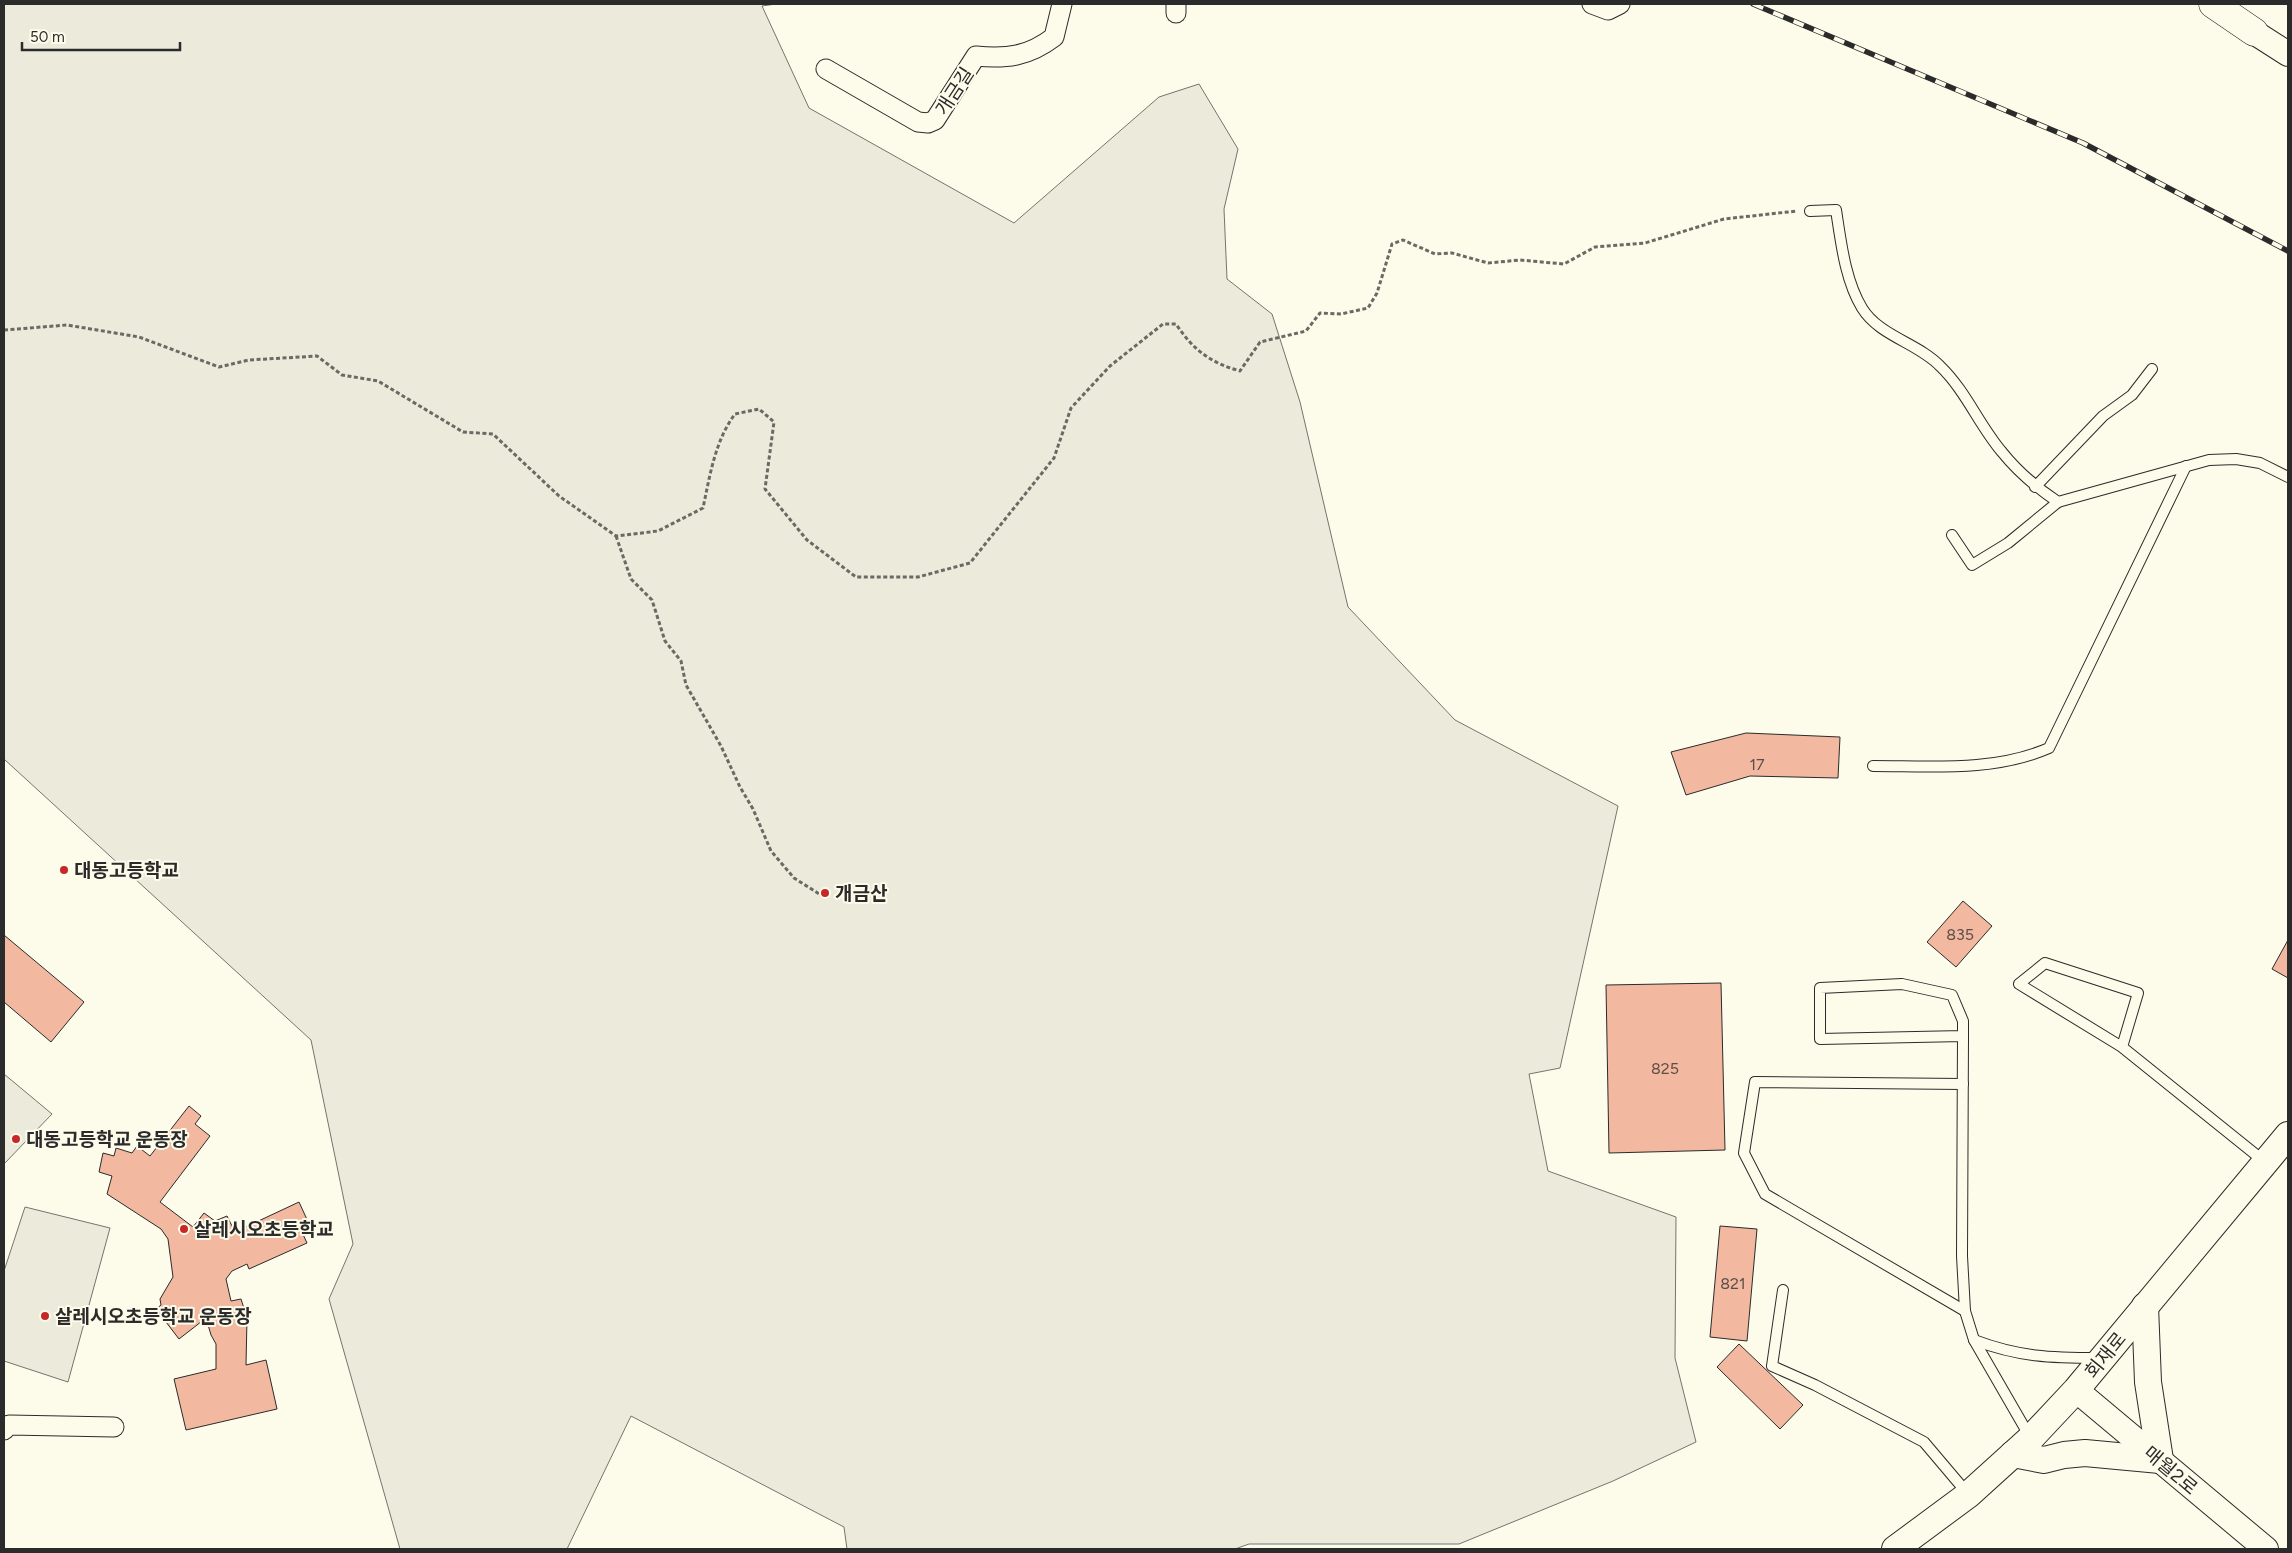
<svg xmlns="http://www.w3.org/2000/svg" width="2292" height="1553" viewBox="0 0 2292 1553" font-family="Figtree,'Noto Sans KR',sans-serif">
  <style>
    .green { fill: #ecebdb; stroke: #74746e }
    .building { fill: #f2b8a0; stroke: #2b2b2b }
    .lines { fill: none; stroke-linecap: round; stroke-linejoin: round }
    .service-casing { stroke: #2b2b2b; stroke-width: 12 }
    .minor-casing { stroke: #2b2b2b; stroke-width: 21 }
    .tertiary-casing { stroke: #2b2b2b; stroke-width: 26 }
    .secondary-casing { stroke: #2b2b2b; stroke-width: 28 }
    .trunk-casing { stroke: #2b2b2b; stroke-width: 29 }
    .path { stroke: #6a6964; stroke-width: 3; stroke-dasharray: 4 2.5; stroke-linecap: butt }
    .service { stroke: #fdfbea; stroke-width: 10 }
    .minor { stroke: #fdfbea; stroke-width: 19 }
    .tertiary { stroke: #fdfbea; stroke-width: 24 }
    .secondary { stroke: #fdfbea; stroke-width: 26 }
    .trunk { stroke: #fdfbea; stroke-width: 28 }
    .rail-casing { stroke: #2b2b2b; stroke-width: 5.5 }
    .rail { stroke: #fdfbea; stroke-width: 4; stroke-dasharray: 11; stroke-linecap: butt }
    .poi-dot { fill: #c62828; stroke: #fdfbea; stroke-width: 2 }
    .labels { text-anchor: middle; stroke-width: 4; stroke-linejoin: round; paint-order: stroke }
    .number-label { font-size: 16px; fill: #5d4e48 }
    .street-label { font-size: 19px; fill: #2b2b2b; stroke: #fdfbea }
    .poi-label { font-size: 19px; font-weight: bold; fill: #2b2b2b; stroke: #fdfbea; text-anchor: start }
  </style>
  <rect width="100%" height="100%" fill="#fdfbea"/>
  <g class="green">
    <path d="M4 4H776L762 6 809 108 1014 223 1159 97 1199 84 1238 149 1224 209 1227 279 1272 314 1300 402 1348 607 1455 720 1618 806 1560 1068 1529 1074 1548 1171 1676 1217 1675 1358 1696 1442 1613 1481 1459 1544H1249L1235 1549H847L844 1527 631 1416 567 1549H400L329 1299 353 1244 311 1040 4 759Z"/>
    <path d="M4 1074 52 1114 4 1164Z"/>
    <path d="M25 1207 110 1228 68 1382 4 1361V1271Z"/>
  </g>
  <g class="building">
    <path d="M1746 733 1840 737 1838 778 1750 776 1686 795 1671 752Z"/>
    <path d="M1963 901 1992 926 1956 967 1927 942Z"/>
    <path d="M4 935 84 1002 51 1042 4 1002Z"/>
    <path d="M2288 940V978L2272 969Z"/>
    <path d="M1721 983 1725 1150 1609 1153 1606 985Z"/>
    <path d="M189 1106 201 1116 195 1124 210 1136 160 1202 193 1227 204 1213 215 1221 227 1216 235 1232 299 1202 310 1226 301 1230 307 1243 249 1269 247 1264 232 1271 226 1279 231 1301 241 1299 247 1318 246 1365 266 1360 277 1409 186 1430 174 1379 216 1369V1344L211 1335 206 1318 179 1339 156 1309 161 1305 160 1299 173 1277 168 1239 161 1229 107 1194 112 1176 99 1172 103 1153 114 1156 116 1148 132 1153 137 1146 150 1156Z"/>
    <path d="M1720 1226 1757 1229 1747 1341 1710 1337Z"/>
    <path d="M1739 1344 1803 1405 1780 1429 1717 1367Z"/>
  </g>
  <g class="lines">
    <g class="service-casing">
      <g id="service">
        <path d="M1810 211 1836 210C1841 242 1845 280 1862 308 1879 336 1918 343 1940 366 1966 391 1979 425 2002 452 2018 472 2037 488 2058 502L2209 460 2236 459 2260 463 2288 477"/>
        <path d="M2035 487 2103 416 2132 395 2152 369"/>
        <path d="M1952 535 1972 565 2008 543 2058 502"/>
        <path d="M1873 766C1931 766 1994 772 2049 748L2186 466"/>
        <path d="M1963 1036 1820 1039V988L1902 984 1952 995 1963 1021V1036L1962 1256 1965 1311 1974 1340 2030 1437"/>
        <path d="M2122 1047 2019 984 2045 963 2138 993 2122 1047 2265 1162"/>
        <path d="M1963 1084 1755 1082 1744 1153 1765 1194 1965 1311"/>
        <path d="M1783 1290 1772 1366 1815 1385 1924 1442 1968 1494"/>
        <path d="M1974 1340C2019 1357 2051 1358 2099 1358"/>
      </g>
    </g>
    <g class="minor-casing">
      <g id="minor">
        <path d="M1592 4 1608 10 1620 4"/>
        <path d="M1176 13V4"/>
        <path d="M826 69 918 122 928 123 935 120 976 56C1008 59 1029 56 1054 37L1062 4"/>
        <path d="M4 1430 9 1425 114 1427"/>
      </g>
    </g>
    <g class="tertiary-casing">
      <g id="tertiary">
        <path d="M2238 22 2288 54"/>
        <path d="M2076 1390 2266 1549"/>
      </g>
    </g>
    <g class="secondary-casing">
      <g id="secondary">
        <path d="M2013 1454 2044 1460 2064 1455 2085 1453 2160 1460 2148 1382 2145 1306"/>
        <path d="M1895 1549 1968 1495 2031 1438 2076 1390 2288 1135"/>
      </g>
    </g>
    <g class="trunk-casing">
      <path id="trunk" d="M2213 4 2254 32"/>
    </g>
    <g class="path">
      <path d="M4 330 67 325 139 337 219 367 249 360 317 356 342 375 378 381 463 432 493 434 559 496 616 536 658 531 703 508C710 475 715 441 735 414L759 409 774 422 765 489 807 540 856 577H918L970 563 1054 458 1071 408 1110 366 1163 324H1176C1193 350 1211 363 1240 371L1260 342 1306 331 1320 313 1341 314 1368 308 1377 293 1392 244 1403 240 1435 254 1452 253 1488 263 1520 260 1564 264 1595 247 1645 243 1724 219 1797 211"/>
      <path d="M616 536 631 579 652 600 665 641 681 661 686 685 721 746 740 787 753 809 771 851 794 878 824 897"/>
    </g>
    <use href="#service" class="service"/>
    <use href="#minor" class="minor"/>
    <use href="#tertiary" class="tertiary"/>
    <use href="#secondary" class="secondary"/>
    <use href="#trunk" class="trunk"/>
    <g class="rail-casing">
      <path id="rail" d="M1753 4 2083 143 2288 251"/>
    </g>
    <use href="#rail" class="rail"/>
  </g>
  <g class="poi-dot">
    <circle cx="64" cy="870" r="5"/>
    <circle cx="825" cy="893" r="5"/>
    <circle cx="16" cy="1139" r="5"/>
    <circle cx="184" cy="1229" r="5"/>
    <circle cx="45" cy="1316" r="5"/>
  </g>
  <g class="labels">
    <g class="number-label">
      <text x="1757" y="770">17</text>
      <text x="1960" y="940">835</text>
      <text x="1665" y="1074">825</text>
      <text x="1733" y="1289">821</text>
    </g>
    <g class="street-label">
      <text transform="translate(954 91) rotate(-57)" y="7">개금길</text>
      <text transform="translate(2105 1355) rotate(-51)" y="7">회재로</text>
      <text transform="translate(2171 1470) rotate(40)" y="7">매월2로</text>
    </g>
    <g class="poi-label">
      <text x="74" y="877">대동고등학교</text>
      <text x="835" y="900">개금산</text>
      <text x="26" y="1146">대동고등학교 운동장</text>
      <text x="194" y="1236">살레시오초등학교</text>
      <text x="55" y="1323">살레시오초등학교 운동장</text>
    </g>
  </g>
  <rect width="2292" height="1553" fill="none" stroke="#2b2b2b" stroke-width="10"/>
  <path d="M22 42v8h158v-8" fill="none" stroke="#2b2b2b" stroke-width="2.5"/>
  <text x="30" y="42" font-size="15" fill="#2b2b2b" stroke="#fdfbea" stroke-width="4" paint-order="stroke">50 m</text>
</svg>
